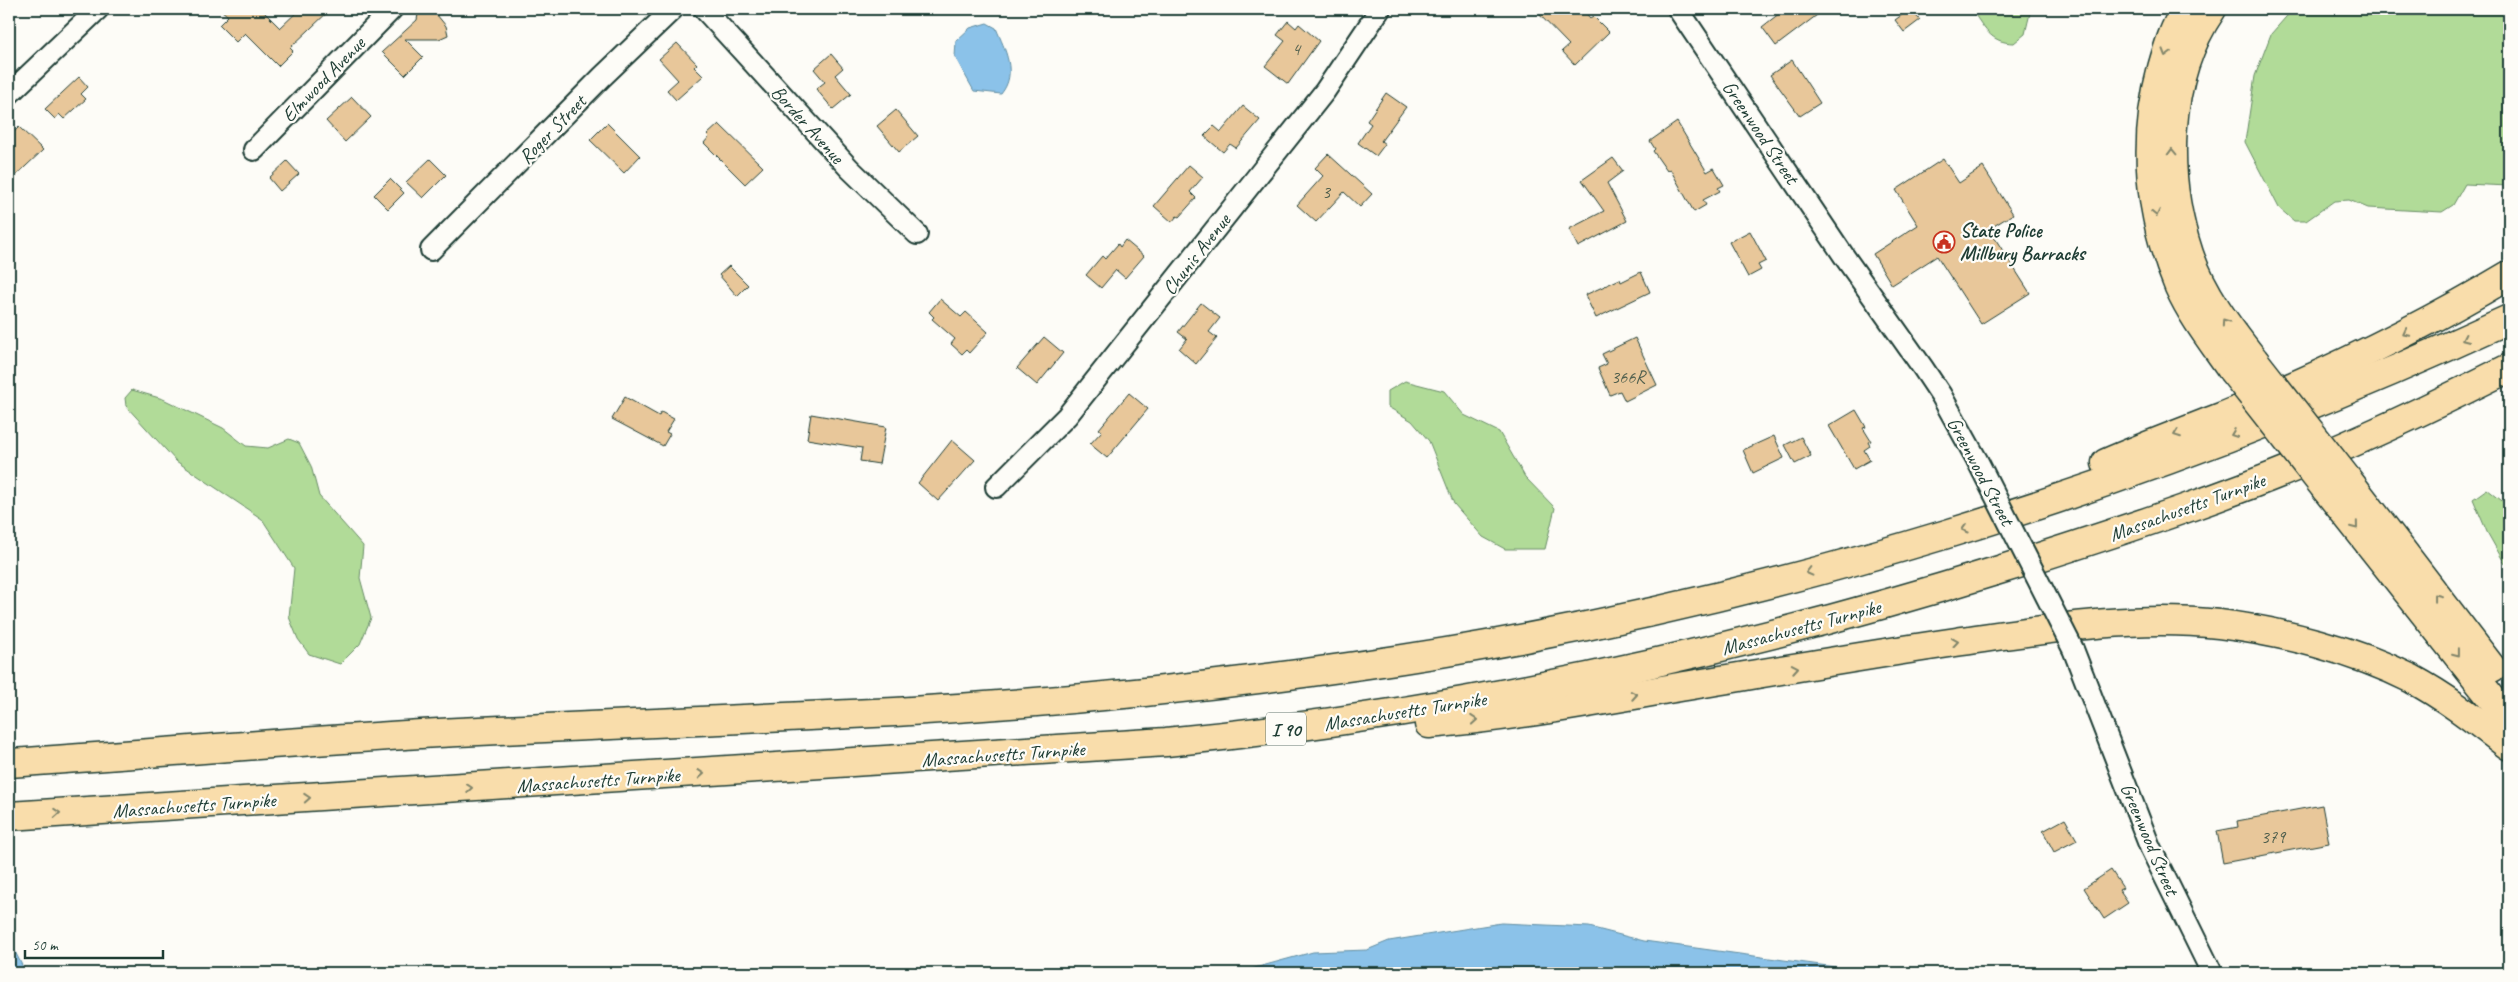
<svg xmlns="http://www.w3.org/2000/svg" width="2518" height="982" viewBox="0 0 2518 982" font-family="Caveat,sans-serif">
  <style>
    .green { fill: #b1db98; stroke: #688c66 }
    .water { fill: #8bc2e9; stroke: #608da1 }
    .building { fill: #e8c79a; stroke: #1f3d34 }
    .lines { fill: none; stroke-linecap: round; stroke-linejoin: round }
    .minor-casing { stroke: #1f3d34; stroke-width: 24 }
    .highway-casing { stroke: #1f3d34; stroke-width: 31 }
    .minor { stroke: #fdfcf7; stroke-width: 20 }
    .highway { stroke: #f9ddab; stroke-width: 28 }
    .minor-bridge-casing { stroke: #1f3d34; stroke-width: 24; stroke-linecap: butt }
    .highway-bridge-casing { stroke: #1f3d34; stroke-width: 31; stroke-linecap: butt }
    .minor-bridge { stroke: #fdfcf7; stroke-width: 20 }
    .highway-bridge { stroke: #f9ddab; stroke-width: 28 }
    .oneway { stroke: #81856a }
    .labels { text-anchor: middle; stroke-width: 4.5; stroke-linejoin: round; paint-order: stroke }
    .number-label { font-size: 18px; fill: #51604e }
    .shield { fill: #fdfcf7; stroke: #62766e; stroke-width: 1 }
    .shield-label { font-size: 19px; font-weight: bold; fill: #1f3d34 }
    .street-label { font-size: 20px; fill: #1f3d34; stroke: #fdfcf7 }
    .poi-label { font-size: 20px; font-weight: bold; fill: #1f3d34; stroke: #fdfcf7; text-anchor: start }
  </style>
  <rect width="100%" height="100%" fill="#fdfcf7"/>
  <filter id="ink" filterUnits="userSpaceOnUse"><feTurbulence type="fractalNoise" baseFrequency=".02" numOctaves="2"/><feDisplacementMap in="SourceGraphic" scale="10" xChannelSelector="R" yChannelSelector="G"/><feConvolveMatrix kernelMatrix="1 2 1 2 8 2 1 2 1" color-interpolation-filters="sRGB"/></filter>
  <g filter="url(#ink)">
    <g class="green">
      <path d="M1971 9H2031L2025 34 2014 43C1990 43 1984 27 1971 9Z"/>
      <path d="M2293 9H2509V186L2465 184 2453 205 2442 212 2368 208 2349 200 2334 201 2306 221H2294L2279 208 2245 142 2255 76 2271 34Z"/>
      <path d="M1405 381 1444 391 1464 415 1499 432 1525 477 1555 508 1545 549H1505L1483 537 1454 504 1429 441 1412 421 1388 407V391Z"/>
      <path d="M132 390 163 399 223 428 246 446 268 448 289 439 299 443 311 466 319 496 363 546 360 578 371 618 360 644 340 664 309 654 298 639 289 617 294 568 262 519 176 461 126 406 125 398Z"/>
      <path d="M2487 489 2506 504 2508 510 2509 562 2505 564 2487 532 2473 499Z"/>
    </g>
    <g class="water">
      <path d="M987 23 996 28C1005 50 1018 73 1001 94L974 91 955 57 956 41 970 28Z"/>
      <path d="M1501 923 1589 927 1644 941 1850 969 1865 973H1209L1251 969 1313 952 1367 950 1389 941Z"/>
      <path d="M9 940 26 973H9Z"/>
    </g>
    <g class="building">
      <path d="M220 9H261L280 28 300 9H331L290 48 293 51 278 66 245 33 236 42 219 25 228 16Z"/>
      <path d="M423 9H432L446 26 448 35 439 39H405L423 57 405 75 382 52 417 20 418 14Z"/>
      <path d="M1534 9H1582L1590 18 1593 16 1609 32 1575 65 1562 51 1569 45Z"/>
      <path d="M1785 9H1825L1776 46 1762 27Z"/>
      <path d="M1910 9 1920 20 1904 32 1895 20Z"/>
      <path d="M1288 21 1296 28 1299 24 1319 41 1288 84 1265 66 1285 41 1277 35Z"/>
      <path d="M677 43 697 64 694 67 703 76 676 100 667 90 678 80 659 59Z"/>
      <path d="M831 54 843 68 835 75 851 94 833 109 816 89 825 82 814 69Z"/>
      <path d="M1792 60 1820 103 1800 116 1770 75Z"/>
      <path d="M79 77 88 87 81 94 86 99 64 119 59 114 55 119 45 109Z"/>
      <path d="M1386 93 1406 107 1381 141 1385 144 1376 156 1358 143 1371 124 1367 121Z"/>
      <path d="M352 97 371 117 345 142 326 121Z"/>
      <path d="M1243 106 1260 120 1236 148 1230 144 1223 152 1204 136 1214 126 1221 132Z"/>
      <path d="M896 110 918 136 899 152 877 126Z"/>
      <path d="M1677 122 1707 172 1714 168 1724 185 1718 188 1720 191 1703 200 1706 205 1694 212 1670 169 1667 171 1653 151 1655 149 1650 141Z"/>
      <path d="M607 123 640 156 624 173 590 140Z"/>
      <path d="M719 124 763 167 745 184 704 143 709 137 707 135Z"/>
      <path d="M19 127 43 150 9 182V137Z"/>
      <path d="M1328 154 1372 194 1360 207 1344 192 1316 222 1297 205 1323 176 1315 168Z"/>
      <path d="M1613 158 1623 171 1607 183 1627 221 1578 247 1569 229 1604 211 1582 180Z"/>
      <path d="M430 159 446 175 423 198 406 182Z"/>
      <path d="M1943 159 1959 183 1983 167 2013 214 1989 229 2030 293 1981 324 1937 256 1892 285 1873 254 1918 225 1896 190Z"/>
      <path d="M287 161 299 174 280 191 269 178Z"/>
      <path d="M1189 165 1203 177 1190 192 1196 198 1179 217 1177 216 1172 222 1154 206Z"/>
      <path d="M390 179 404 193 388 209 374 195Z"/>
      <path d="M1750 231 1766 261 1758 265 1761 270 1748 277 1729 242Z"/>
      <path d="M1125 240 1144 256 1125 278 1116 270 1101 288 1086 275 1102 256 1105 259 1118 244 1120 247Z"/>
      <path d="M729 266 748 285 737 296 719 275Z"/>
      <path d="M1641 272 1650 292 1596 318 1585 295 1620 279 1621 282Z"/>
      <path d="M940 299 961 317 966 312 988 332 969 353 966 350 962 354 951 344 955 339 932 319 934 317 929 312Z"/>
      <path d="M1201 303 1220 318 1209 332 1217 338 1196 364 1179 349 1187 339 1178 332Z"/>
      <path d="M1044 337 1063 353 1037 385 1017 368Z"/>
      <path d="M1635 338 1657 385 1625 401 1620 391 1610 395 1598 368 1607 364 1602 354Z"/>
      <path d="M1129 393 1148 409 1107 458 1090 444 1102 431 1099 429Z"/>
      <path d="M625 397 659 416 661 412 674 419 666 432 670 434 663 446 612 419Z"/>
      <path d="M1856 410 1866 427 1863 428 1871 441 1868 442 1870 446 1864 450 1870 460 1854 469 1829 426Z"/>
      <path d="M811 414 886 427 879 464 860 461 862 448 807 439Z"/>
      <path d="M1774 436 1784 458 1753 473 1743 450Z"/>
      <path d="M1801 437 1811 456 1795 464 1785 445Z"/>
      <path d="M952 440 975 460 938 501 918 483Z"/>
      <path d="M2322 805 2329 843 2223 863 2217 831 2238 827 2237 821Z"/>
      <path d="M2065 819 2077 840 2054 852 2043 831Z"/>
      <path d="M2111 870 2123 888 2119 890 2128 903 2104 919 2084 888Z"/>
    </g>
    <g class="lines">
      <g class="minor-casing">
        <g id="minor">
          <path d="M704 9 849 168 917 234"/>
          <path d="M1678 9 1846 259 1923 368 1941 395 1977 460"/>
          <path d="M9 94 98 9"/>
          <path d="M254 150 392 9"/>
          <path d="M431 250 602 77 673 9"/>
          <path d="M996 487 1067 416 1325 91 1380 9"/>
          <path d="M2073 649 2150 847 2212 973"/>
        </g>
      </g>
      <g class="highway-casing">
        <g id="highway">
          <path d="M2186 9C2174 27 2168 47 2162 68 2142 142 2149 216 2179 287 2192 316 2214 344 2232 370"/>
          <path d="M2212 9C2164 79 2163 176 2189 254 2203 294 2228 327 2254 360"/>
          <path d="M2106 463C2145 446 2186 431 2226 415 2323 375 2419 329 2509 275"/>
          <path d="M2348 480 2492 668"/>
          <path d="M2325 488 2497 705 2509 716"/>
          <path d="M1429 724C1510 717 1588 703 1668 689 1764 673 1860 656 1956 642 2041 630 2132 614 2219 624 2284 632 2354 650 2412 679 2446 697 2479 723 2509 746"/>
          <path d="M9 763C158 753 308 740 458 732 603 724 749 720 895 712 1049 703 1203 688 1355 666 1754 610 2145 487 2509 319"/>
          <path d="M9 816 1166 742C1451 714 1726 655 1999 570 2122 531 2246 491 2363 438 2413 416 2461 392 2509 368"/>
        </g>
      </g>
      <use href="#minor" class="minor"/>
      <use href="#highway" class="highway"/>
      <g class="minor-bridge-casing">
        <path id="minor-bridge" d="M1977 460 2073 649"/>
      </g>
      <g class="highway-bridge-casing">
        <g id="highway-bridge">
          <path d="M2254 360 2348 480"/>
          <path d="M2232 370 2325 488"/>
        </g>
      </g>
      <use href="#minor-bridge" class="minor-bridge"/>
      <use href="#highway-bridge" class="highway-bridge"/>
    </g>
    <defs><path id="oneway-chevron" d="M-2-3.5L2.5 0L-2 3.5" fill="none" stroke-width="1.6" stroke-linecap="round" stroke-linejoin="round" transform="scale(1.25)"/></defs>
    <g class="oneway">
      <use href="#oneway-chevron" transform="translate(2166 53) rotate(106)"/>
      <use href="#oneway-chevron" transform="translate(2172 152) rotate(-92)"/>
      <use href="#oneway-chevron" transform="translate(2156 213) rotate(78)"/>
      <use href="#oneway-chevron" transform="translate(2225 322) rotate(-125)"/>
      <use href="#oneway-chevron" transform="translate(2406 333) rotate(153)"/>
      <use href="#oneway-chevron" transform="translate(2465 339) rotate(155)"/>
      <use href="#oneway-chevron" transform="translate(2177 434) rotate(159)"/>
      <use href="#oneway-chevron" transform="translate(2234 434) rotate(159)"/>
      <use href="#oneway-chevron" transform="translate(2355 526) rotate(51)"/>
      <use href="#oneway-chevron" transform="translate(1965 529) rotate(163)"/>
      <use href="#oneway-chevron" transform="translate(1809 572) rotate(166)"/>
      <use href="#oneway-chevron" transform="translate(2437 597) rotate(-128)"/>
      <use href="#oneway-chevron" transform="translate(1955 642) rotate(-8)"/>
      <use href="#oneway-chevron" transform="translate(2457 653) rotate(52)"/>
      <use href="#oneway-chevron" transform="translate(1795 668) rotate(-10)"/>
      <use href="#oneway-chevron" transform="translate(1634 695) rotate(-10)"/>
      <use href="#oneway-chevron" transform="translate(1474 720) rotate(-5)"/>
      <use href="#oneway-chevron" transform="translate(701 774) rotate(-4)"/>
      <use href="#oneway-chevron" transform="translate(469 788) rotate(-4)"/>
      <use href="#oneway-chevron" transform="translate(307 798) rotate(-4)"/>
      <use href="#oneway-chevron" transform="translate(57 813) rotate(-4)"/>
    </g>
  </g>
  <defs>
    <g id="civic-ring" transform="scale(1.125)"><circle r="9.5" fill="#fdfcf7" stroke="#c8321e" stroke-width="1.5"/><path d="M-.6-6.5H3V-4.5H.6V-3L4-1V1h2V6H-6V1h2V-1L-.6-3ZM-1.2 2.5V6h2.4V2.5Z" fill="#c8321e"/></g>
  </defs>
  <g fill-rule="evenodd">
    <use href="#civic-ring" x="1944" y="242"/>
  </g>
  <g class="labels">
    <g class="number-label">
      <text x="1296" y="55">4</text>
      <text x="1326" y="198">3</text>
      <text x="1628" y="383">366R</text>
      <text x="2273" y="843">379</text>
    </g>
    <rect class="shield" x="1266" y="712.5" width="40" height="33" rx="4"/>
    <g class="shield-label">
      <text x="1286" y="736">I 90</text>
    </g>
    <g class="street-label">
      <text transform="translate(323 79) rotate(-46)" y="7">Elmwood Avenue</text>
      <text transform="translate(808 124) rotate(48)" y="7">Border Avenue</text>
      <text transform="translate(552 129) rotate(-46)" y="7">Roger Street</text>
      <text transform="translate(1761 132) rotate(56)" y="7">Greenwood Street</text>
      <text transform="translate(1196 254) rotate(-52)" y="7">Chunis Avenue</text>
      <text transform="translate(1981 471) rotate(62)" y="7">Greenwood Street</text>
      <text transform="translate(2187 507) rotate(-20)" y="7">Massachusetts Turnpike</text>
      <text transform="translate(1801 627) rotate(-15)" y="7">Massachusetts Turnpike</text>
      <text transform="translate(1405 711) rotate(-9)" y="7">Massachusetts Turnpike</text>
      <text transform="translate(1003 754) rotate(-4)" y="7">Massachusetts Turnpike</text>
      <text transform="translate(598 780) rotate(-4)" y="7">Massachusetts Turnpike</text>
      <text transform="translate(194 805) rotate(-4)" y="7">Massachusetts Turnpike</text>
      <text transform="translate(2150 839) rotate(67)" y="7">Greenwood Street</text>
    </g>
    <g class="poi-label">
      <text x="1960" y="237">State Police<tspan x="1960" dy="23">Millbury Barracks</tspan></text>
    </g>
  </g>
  <rect width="2518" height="982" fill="none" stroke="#fdfcf7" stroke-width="30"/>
  <rect x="15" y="15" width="2488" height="952" fill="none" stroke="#1f3d34" stroke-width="2" filter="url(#ink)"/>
  <path d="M25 950v8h138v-8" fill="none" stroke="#1f3d34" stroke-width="2.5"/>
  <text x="32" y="950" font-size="15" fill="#1f3d34" stroke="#fdfcf7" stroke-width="4" paint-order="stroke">50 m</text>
</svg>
